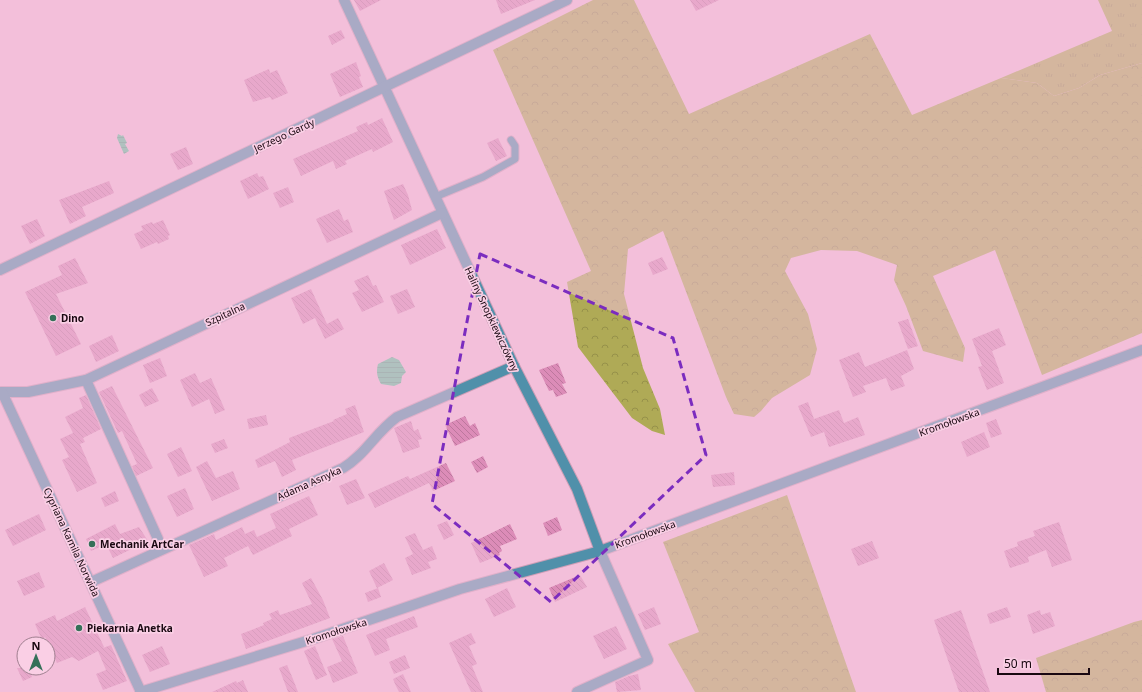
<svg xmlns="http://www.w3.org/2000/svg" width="1142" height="692" viewBox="0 0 1142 692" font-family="'Noto Sans',sans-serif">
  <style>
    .grass { fill: url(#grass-tufts) }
    .forest { fill: url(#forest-crowns) }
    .water { fill: url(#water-rules) }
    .building { fill: url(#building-back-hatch) }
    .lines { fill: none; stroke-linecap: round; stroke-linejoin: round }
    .lane-casing { stroke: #cc9eb6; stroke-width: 9 }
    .street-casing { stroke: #cc9eb6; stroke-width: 12 }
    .lane { stroke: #5090aa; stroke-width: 7 }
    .street { stroke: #5090aa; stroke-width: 10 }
    .marked { fill: none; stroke: #7b2cbf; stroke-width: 3; stroke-dasharray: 8 5; stroke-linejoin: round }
    .poi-dot { fill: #357059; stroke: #facfe5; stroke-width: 1.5 }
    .labels { text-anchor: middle; stroke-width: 3.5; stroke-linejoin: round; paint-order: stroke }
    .street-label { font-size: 10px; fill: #190811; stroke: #facfe5 }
    .poi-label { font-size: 10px; font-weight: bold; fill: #190811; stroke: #facfe5; text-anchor: start }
  </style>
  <defs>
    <pattern id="grass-tufts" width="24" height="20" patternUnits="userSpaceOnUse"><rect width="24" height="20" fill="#afaa56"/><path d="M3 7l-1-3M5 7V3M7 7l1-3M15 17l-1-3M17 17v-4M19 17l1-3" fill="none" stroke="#96914a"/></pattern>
    <pattern id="forest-crowns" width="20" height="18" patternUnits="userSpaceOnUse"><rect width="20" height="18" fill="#afaa56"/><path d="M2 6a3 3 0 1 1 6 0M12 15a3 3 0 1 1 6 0" fill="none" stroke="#96914a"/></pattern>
    <pattern id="water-rules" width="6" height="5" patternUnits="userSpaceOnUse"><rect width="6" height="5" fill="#60c49e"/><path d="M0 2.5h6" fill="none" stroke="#53a787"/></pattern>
    <pattern id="building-back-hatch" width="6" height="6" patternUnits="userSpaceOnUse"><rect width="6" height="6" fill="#dc8cb8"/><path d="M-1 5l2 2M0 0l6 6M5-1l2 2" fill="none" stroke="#bc779d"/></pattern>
  </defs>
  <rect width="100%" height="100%" fill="#f3bfda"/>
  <path class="grass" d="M1098 0H1142V63L1100 75 1079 88 1054 96 1037 83 1001 78 1112 31Z"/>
  <g class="forest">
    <path d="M593 0H634L689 114 870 34 912 115 1001 78 1037 83 1054 96 1079 88 1100 75 1142 63V333L1042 375 995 250 933 276 965 348 963 362 923 351 906 306 894 280 897 265 857 251 821 250 791 258 785 271 808 314 817 349 810 375 772 398 761 411 754 417 734 414 726 397 663 231 628 249 624 294 643 368 660 409 665 435 652 431 632 418 578 347 567 282 591 271 493 50Z"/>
    <path d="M787 495 856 692H695L668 644 699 632 663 542Z"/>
    <path d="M1142 620V692H1046L1036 658 1134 622Z"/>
  </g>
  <g class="water">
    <path d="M118 134 122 136 123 135 127 143 125 144 129 151 124 154 117 138Z"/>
    <path d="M392 357 399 360 406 372 402 376 401 383 394 386 381 384C377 377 376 372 378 364Z"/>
  </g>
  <g class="building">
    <path d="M354 0H381L360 11Z"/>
    <path d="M496 0H535L501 14Z"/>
    <path d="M690 0H719L696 11Z"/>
    <path d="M341 30 345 38 332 45 328 36Z"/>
    <path d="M356 62 361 76 359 77 363 87 340 97 330 74Z"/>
    <path d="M269 69 270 73 277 70 288 93 272 100 270 97 253 102 244 80Z"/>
    <path d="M382 118 393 142 373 152 372 149 345 161 347 164 336 169 333 161 301 176 293 159 358 131 356 127 367 122 368 125Z"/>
    <path d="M498 138 507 156 496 161 487 143Z"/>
    <path d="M186 147 193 164 178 170 170 154Z"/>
    <path d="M257 173 259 177 263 176 269 189 248 199 240 181Z"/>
    <path d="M109 181 114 193 82 207 86 216 70 224 59 200Z"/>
    <path d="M403 184 408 195 412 210 394 220 384 191Z"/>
    <path d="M288 187 294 202 280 208 273 193Z"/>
    <path d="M339 209 344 221 348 219 353 232 327 243 316 219Z"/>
    <path d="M37 219 45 236 30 244 21 226Z"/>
    <path d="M163 220 170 235 168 236 169 239 158 244 157 242 141 249 134 234 143 230 141 226 152 222 153 224Z"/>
    <path d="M437 229 446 248 410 265 401 245Z"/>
    <path d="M662 257 668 269 653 275 648 263Z"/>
    <path d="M75 258 88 283 56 294 81 344 56 356 25 292 62 275 58 266Z"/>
    <path d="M368 275 373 286 376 285 384 302 362 312 352 293 359 290 354 281Z"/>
    <path d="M311 289 327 324 338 318 344 329 325 339 315 318 303 324 291 298Z"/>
    <path d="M407 289 415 307 398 314 390 296Z"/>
    <path d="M908 319 918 346 908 349 898 322Z"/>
    <path d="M999 328 1006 345 992 351 1004 383 987 390 978 367 982 366 972 339Z"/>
    <path d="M112 335 119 351 96 362 89 346Z"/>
    <path d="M907 350 914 369 901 376 905 386 891 391 886 378 863 386 866 392 853 397 839 360 859 352 865 367Z"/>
    <path d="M160 358 167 376 150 383 143 365Z"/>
    <path d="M558 363 566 383 562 384 567 393 556 397 553 390 549 391 539 370Z"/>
    <path d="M195 373 200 383 211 378 225 410 215 414 209 399 192 407 180 380Z"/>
    <path d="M112 386 153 468 136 476 132 466 137 464 122 431 118 433 99 392Z"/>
    <path d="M152 388 159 401 145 407 139 395Z"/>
    <path d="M86 395 101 429 83 438 85 442 80 444 97 483 77 492 62 460 69 457 60 439 73 433 65 417 83 408 79 398Z"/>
    <path d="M808 402 814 419 839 410 844 423 858 417 865 435 829 447 824 432 811 437 798 406Z"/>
    <path d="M355 405 364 432 292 460 296 470 282 477 275 461 258 468 255 460 290 442 289 438 334 421 333 420 347 414 345 409Z"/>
    <path d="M266 415 268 425 249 429 247 419Z"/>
    <path d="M465 416 470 426 475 423 480 435 455 446 445 425Z"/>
    <path d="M996 419 1002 434 991 438 986 423Z"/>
    <path d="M411 421 414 431 418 429 422 439 418 440 420 447 403 453 394 428Z"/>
    <path d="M984 432 990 447 967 457 961 442Z"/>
    <path d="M224 439 228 448 215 453 211 444Z"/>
    <path d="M181 447 192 471 178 477 167 454Z"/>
    <path d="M483 456 488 467 477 473 471 462Z"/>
    <path d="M207 461 216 478 233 471 240 489 212 501 196 467Z"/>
    <path d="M446 463 455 481 433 491 429 483 375 508 368 494 408 476 410 479Z"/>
    <path d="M734 472 735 485 713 487 711 475Z"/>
    <path d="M356 479 365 498 347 505 339 486Z"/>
    <path d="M185 488 194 509 177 517 167 496Z"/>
    <path d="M115 491 119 501 105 507 101 498Z"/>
    <path d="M309 496 318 515 289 529 292 536 253 555 248 546 224 558 228 566 204 577 189 545 214 534 216 540 242 527 245 534 254 530 257 537 276 528 270 514Z"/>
    <path d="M39 514 46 530 13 546 5 530Z"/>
    <path d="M557 517 562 530 548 536 543 523Z"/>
    <path d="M447 521 454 535 444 540 437 525Z"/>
    <path d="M1059 522 1072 560 1052 567 1046 550 1028 557 1029 562 1010 568 1004 551 1018 546 1017 542 1035 536 1033 531Z"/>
    <path d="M115 524 120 534 139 527 148 541 113 558 106 544 91 551 86 539Z"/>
    <path d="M510 524 517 539 500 546 502 551 499 553 500 555 480 563 471 543Z"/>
    <path d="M415 533 423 550 432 546 437 559 428 562 431 568 412 575 405 558 413 554 405 537Z"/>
    <path d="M872 541 879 558 858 566 851 549Z"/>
    <path d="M384 563 393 580 377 588 369 571Z"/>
    <path d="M39 572 45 587 24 596 17 581Z"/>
    <path d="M580 575 587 587 555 602 549 588Z"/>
    <path d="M311 578 323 600 330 618 246 649 241 634 264 625 263 623 272 619 269 614 278 610 280 615 312 604 302 583Z"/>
    <path d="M378 588 381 597 368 602 365 593Z"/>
    <path d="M507 588 516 607 494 617 485 599Z"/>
    <path d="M85 607 104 647 103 648 111 645 127 681 103 690 96 674 106 670 98 651 79 661 72 657 57 663 45 637 42 640 35 624 55 615 57 621Z"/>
    <path d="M654 607 661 624 645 630 638 614Z"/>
    <path d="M1007 607 1011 617 990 624 987 614Z"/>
    <path d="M961 610 990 692H959L934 620Z"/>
    <path d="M1040 610 1041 615 1050 612 1055 626 1033 634 1027 615Z"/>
    <path d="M414 616 418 627 386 639 390 650 375 656 366 635Z"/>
    <path d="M616 626 627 649 604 659 593 636Z"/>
    <path d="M471 633 476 643 469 646 477 664 472 666 483 692H471L449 643Z"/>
    <path d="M343 636 358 673 333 683 327 667 342 661 332 639Z"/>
    <path d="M162 646 170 664 150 672 142 655Z"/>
    <path d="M315 646 327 675 316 680 304 651Z"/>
    <path d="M405 655 410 668 394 674 389 662Z"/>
    <path d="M287 665 293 679 298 692H288L279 668Z"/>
    <path d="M17 668H29L32 677 23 681Z"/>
    <path d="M403 674 411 692H399L395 684 393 679Z"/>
    <path d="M638 674 641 690 617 692 615 682 629 676Z"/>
    <path d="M243 680 248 692H212L236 681 237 683Z"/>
  </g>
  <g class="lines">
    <g class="lane-casing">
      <path id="lane" d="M435 197 483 177 515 159V146L511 140"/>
    </g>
    <g class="street-casing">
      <g id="street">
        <path d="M344 0 514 366 577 489 600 551 648 660 577 692"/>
        <path d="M0 270 567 0"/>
        <path d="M86 380 158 539"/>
        <path d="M0 392H28L86 380 442 213"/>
        <path d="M2 392 141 692"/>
        <path d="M91 582 343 468C365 455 376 432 397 417L514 366"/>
        <path d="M140 692 313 639 460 589 600 551 1142 350"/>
      </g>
    </g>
    <use href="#lane" class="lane"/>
    <use href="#street" class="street"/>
  </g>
  <path d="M0 0H1142V692H0ZM480 254 673 338 706 455 551 602 432 504Z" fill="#f3bfda" fill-opacity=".55" fill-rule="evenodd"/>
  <path class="marked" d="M480 254 673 338 706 455 551 602 432 504Z"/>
  <g class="poi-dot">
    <circle cx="53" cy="318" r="4"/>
    <circle cx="92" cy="544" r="4"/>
    <circle cx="79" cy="628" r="4"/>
  </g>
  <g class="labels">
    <g class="street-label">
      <text transform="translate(284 135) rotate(-25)" y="4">Jerzego Gardy</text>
      <text transform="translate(225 314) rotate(-25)" y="4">Szpitalna</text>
      <text transform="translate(492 319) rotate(65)" y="4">Haliny Snopkiewiczówny</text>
      <text transform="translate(949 422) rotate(-20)" y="4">Kromołowska</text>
      <text transform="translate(309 483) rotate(-24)" y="4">Adama Asnyka</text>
      <text transform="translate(645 534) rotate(-20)" y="4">Kromołowska</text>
      <text transform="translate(72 542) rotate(65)" y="4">Cypriana Kamila Norwida</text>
      <text transform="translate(336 631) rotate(-18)" y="4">Kromołowska</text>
    </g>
    <g class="poi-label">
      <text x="61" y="322">Dino</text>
      <text x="100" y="548">Mechanik ArtCar</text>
      <text x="87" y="632">Piekarnia Anetka</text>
    </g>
  </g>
  <g transform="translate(36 656)"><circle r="19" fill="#facfe5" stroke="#a07f90"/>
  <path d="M0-3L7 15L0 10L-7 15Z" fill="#357059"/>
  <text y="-6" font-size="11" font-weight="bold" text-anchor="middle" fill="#190811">N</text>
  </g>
  <path d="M998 668v6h91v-6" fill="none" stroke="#190811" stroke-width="2"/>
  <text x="1004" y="668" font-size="12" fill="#190811" stroke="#facfe5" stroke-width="3" paint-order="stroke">50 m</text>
</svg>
